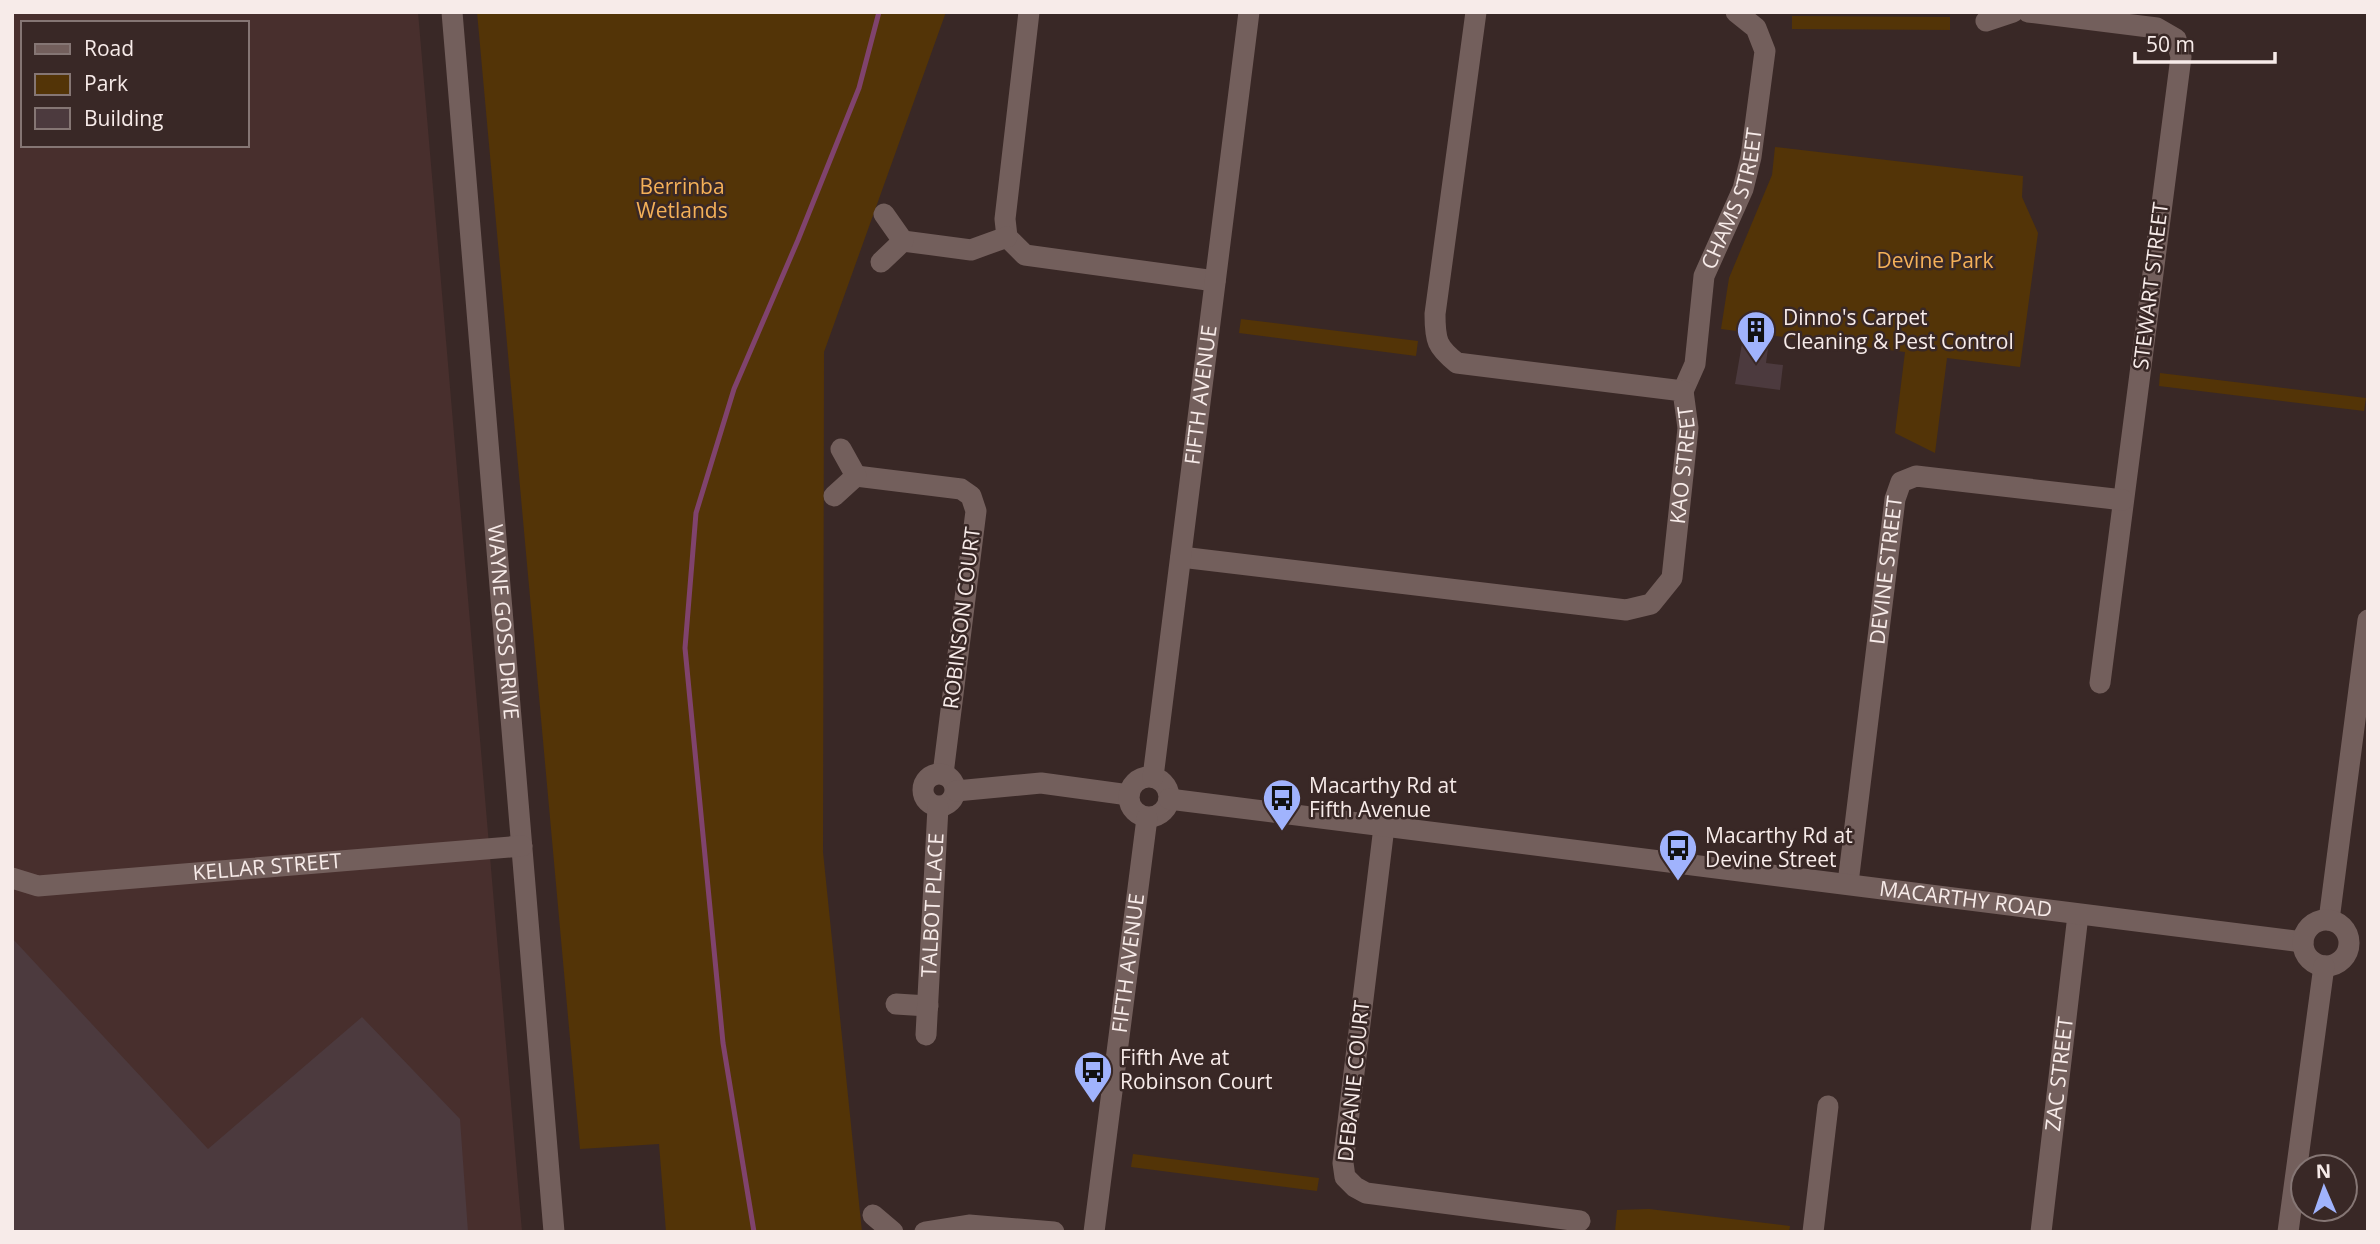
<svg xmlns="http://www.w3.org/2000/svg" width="2380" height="1244" viewBox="0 0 2380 1244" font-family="'Open Sans',sans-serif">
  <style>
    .built { fill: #482f2d; fill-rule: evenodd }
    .green { fill: #533407 }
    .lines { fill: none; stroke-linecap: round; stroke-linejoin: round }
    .stream { stroke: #80436d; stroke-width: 5 }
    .building { fill: #4c3a3e }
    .minor { stroke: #735f5c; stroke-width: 21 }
    .tertiary { stroke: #735f5c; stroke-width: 21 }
    .labels { text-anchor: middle; stroke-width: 5; stroke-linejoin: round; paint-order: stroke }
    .park-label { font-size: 21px; fill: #f4b058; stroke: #392826 }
    .street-label { font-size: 21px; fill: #f7ebe9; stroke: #392826 }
    .poi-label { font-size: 21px; fill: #f7ebe9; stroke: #392826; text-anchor: start }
  </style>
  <rect width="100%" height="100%" fill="#392826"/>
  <path class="built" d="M12 12H418L522 1232H12ZM23 23H247V145H23Z"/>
  <g class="green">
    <path d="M477 12H946L824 352 823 852 862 1232H666L659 1144 580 1149Z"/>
    <path d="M1792 16 1950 17V30L1792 29Z"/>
    <path d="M1775 147 2023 176 2022 197 2038 233 2020 367 1947 358 1935 453 1895 433 1905 352 1721 329 1729 278 1772 175Z"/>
    <path d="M1241 319 1418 341 1416 356 1239 333Z"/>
    <path d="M2160 373 2366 398 2364 411 2159 386Z"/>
    <path d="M1133 1154 1319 1178 1317 1191 1131 1167Z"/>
    <path d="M1649 1209 1790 1226 1789 1232H1615L1617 1210Z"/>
  </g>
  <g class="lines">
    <path class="stream" d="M754 1232 723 1043 685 648 696 513 734 389 798 240 859 88 879 12"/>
  </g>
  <g class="building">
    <path d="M1743 338 1769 341 1766 363 1783 365 1780 390 1735 384Z"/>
    <path d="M12 938 208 1149 362 1017 460 1119 468 1232H12Z"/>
  </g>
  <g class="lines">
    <g class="minor">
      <path id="s1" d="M452 12 554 1232"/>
      <path d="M1029 12 1005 219 1007 237 1025 255 1215 281"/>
      <path d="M2028 12 2157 28 2176 39 2181 57 2100 683"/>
      <path d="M1986 21 2013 12"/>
      <path d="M903 241 971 250 1007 237"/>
      <path d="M881 262 903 241 884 214"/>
      <path id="s2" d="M1683 391 1695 364 1704 276 1743 189 1751 157 1765 51 1756 28 1736 12"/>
      <path d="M856 476 961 489 971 496 976 511 943 774"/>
      <path d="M834 496 856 476 841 449"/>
      <path id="s3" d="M1181 557 1626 610 1651 604 1672 578 1688 428 1683 391 1457 363C1437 347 1435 341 1435 314L1476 12"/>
      <circle cx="939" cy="790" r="16"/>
      <path d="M956 791 1041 783 1129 795"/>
      <path d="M1384 827 1343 1163 1345 1177 1355 1187 1366 1193 1580 1221"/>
      <path id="s4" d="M12 878 38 886 522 846"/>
      <path id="s5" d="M1848 883 1895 499 1901 482 1916 476 2123 500"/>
      <path d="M896 1004 928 1006"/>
      <path id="s6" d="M926 1035 938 807"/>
      <path d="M873 1215 893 1232"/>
      <path d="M925 1232 969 1225 1054 1232"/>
      <path d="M1813 1232 1828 1106"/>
      <path id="s7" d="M2041 1232 2078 915"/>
    </g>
    <g class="tertiary">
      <circle cx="1149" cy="797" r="20"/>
      <path id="s8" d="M1153 777 1249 12"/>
      <path id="s9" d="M1169 799 2303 942"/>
      <path d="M2329 920 2368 620"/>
      <circle cx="2326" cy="943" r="23"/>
      <path id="s10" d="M1094 1232 1147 818"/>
      <path d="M2288 1232 2324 966"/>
    </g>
  </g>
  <defs>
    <g id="building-pin" transform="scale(2.0125)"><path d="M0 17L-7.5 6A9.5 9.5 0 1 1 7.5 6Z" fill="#a0b3fd" stroke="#392826"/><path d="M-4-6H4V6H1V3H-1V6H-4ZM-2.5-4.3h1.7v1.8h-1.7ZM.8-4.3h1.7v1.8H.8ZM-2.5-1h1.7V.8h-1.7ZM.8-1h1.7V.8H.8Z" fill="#111"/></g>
    <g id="bus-pin" transform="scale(2.0125)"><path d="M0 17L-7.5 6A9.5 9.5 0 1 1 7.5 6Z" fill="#a0b3fd" stroke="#392826"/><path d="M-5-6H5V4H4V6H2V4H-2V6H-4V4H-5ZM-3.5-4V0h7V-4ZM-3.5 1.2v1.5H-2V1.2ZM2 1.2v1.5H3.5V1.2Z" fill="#111"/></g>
  </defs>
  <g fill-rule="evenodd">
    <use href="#building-pin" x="1756" y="330"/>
    <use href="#bus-pin" x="1282" y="798"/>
    <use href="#bus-pin" x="1678" y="848"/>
    <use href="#bus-pin" x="1093" y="1070"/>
  </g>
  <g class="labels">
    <g class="park-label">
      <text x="682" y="194">Berrinba<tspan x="682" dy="24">Wetlands</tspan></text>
      <text x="1935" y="268">Devine Park</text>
    </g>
    <g class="street-label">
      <text dy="7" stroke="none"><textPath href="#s2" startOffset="201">CHAMS STREET</textPath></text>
      <text transform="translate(2151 286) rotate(-83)" y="7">STEWART STREET</text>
      <text dy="7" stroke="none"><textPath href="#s8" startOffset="385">FIFTH AVENUE</textPath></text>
      <text dy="7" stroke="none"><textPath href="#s3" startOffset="621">KAO STREET</textPath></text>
      <text dy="7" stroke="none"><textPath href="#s5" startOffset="315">DEVINE STREET</textPath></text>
      <text transform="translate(962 618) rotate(-83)" y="7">ROBINSON COURT</text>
      <text dy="7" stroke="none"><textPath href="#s1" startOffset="612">WAYNE GOSS DRIVE</textPath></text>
      <text dy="7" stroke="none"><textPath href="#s4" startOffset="257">KELLAR STREET</textPath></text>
      <text dy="7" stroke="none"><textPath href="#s9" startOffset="803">MACARTHY ROAD</textPath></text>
      <text dy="7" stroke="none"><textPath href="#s6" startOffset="130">TALBOT PLACE</textPath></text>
      <text dy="7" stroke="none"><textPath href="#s10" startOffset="271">FIFTH AVENUE</textPath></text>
      <text dy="7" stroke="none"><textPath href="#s7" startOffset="159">ZAC STREET</textPath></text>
      <text transform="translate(1354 1081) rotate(-84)" y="7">DEBANIE COURT</text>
    </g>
    <g class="poi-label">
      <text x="1783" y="325">Dinno's Carpet<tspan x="1783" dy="24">Cleaning &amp; Pest Control</tspan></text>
      <text x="1309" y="793">Macarthy Rd at<tspan x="1309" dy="24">Fifth Avenue</tspan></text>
      <text x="1705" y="843">Macarthy Rd at<tspan x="1705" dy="24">Devine Street</tspan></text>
      <text x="1120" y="1065">Fifth Ave at<tspan x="1120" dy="24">Robinson Court</tspan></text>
    </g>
  </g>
  <rect width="2380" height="1244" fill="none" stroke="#f7ebe9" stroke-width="28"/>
  <rect x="21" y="21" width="228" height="126" fill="#392826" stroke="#857674" stroke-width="2"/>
  <rect x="35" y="44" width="35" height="10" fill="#735f5c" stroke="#857674" stroke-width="2"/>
  <text x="84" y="56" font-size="21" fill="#f7ebe9">Road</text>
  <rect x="35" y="74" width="35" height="21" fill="#533407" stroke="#857674" stroke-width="2"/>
  <text x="84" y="91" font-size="21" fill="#f7ebe9">Park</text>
  <rect x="35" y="108" width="35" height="21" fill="#4c3a3e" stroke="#857674" stroke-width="2"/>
  <text x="84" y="126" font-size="21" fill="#f7ebe9">Building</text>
  <g transform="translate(2324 1188) rotate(358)"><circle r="33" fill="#392826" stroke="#857674" stroke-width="2"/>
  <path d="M0-5L12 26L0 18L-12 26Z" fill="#a0b3fd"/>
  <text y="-10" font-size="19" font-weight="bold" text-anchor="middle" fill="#f7ebe9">N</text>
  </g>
  <path d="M2135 52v10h140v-10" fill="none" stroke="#f7ebe9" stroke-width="3.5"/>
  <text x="2146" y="52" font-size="21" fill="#f7ebe9" stroke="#392826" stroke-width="5" paint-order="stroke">50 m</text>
</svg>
